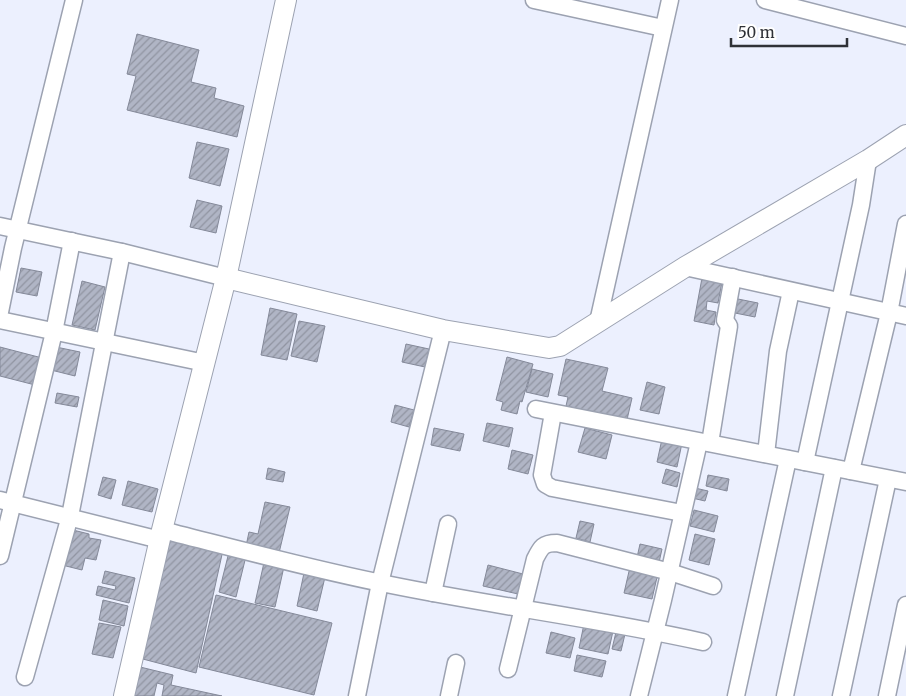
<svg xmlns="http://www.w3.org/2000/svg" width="906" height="696" viewBox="0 0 906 696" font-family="Merriweather,serif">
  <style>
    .building { fill: url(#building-hatch); stroke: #848999 }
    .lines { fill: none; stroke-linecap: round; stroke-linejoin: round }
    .minor-casing { stroke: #9ca2b1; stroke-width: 19 }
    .tertiary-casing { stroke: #9ca2b1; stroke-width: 22 }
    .minor { stroke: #fff; stroke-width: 16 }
    .tertiary { stroke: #fff; stroke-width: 20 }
  </style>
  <defs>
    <pattern id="building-hatch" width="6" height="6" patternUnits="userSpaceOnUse" patternTransform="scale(1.25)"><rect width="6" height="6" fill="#b0b5c5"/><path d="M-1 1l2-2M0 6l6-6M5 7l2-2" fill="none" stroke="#9094a1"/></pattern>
  </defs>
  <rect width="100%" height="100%" fill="#ecf0fe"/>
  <g class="building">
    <path d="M137 34 199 50 191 82 216 88 214 98 244 106 237 137 127 110 136 76 127 74Z"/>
    <path d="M197 142 229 149 220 186 189 178Z"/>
    <path d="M197 200 222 206 216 233 190 227Z"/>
    <path d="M21 268 42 272 37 296 16 292Z"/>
    <path d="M702 278 722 282 718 303 707 301 706 310 716 312 714 325 694 321Z"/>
    <path d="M82 281 105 287 95 330 72 325Z"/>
    <path d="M738 299 758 303 755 317 735 313Z"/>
    <path d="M270 308 297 314 287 360 261 355Z"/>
    <path d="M299 321 325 326 317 362 291 356Z"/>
    <path d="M406 344 429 349 425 367 402 362Z"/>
    <path d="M0 347 46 359 39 386 0 376Z"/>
    <path d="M56 347 80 352 75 376 51 370Z"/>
    <path d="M507 357 533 364 522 402 520 401 517 414 501 410 503 402 496 400Z"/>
    <path d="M566 359 608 368 602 391 632 398 626 424 617 418 566 406 568 397 558 395Z"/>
    <path d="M532 369 553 374 548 397 526 392Z"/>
    <path d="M647 382 665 387 659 414 640 410Z"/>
    <path d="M57 393 79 397 77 407 55 403Z"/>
    <path d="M395 405 414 410 409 427 391 422Z"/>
    <path d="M487 423 513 428 509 447 483 441Z"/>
    <path d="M434 428 464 434 460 451 431 445Z"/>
    <path d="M585 428 612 435 606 459 578 452Z"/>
    <path d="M662 439 682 443 677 467 657 462Z"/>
    <path d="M512 450 533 455 528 474 508 469Z"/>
    <path d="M268 468 285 472 283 482 266 479Z"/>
    <path d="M666 469 680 473 677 487 662 483Z"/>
    <path d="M708 475 729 479 727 491 706 486Z"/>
    <path d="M103 477 116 480 111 499 98 495Z"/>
    <path d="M128 481 158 489 152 512 122 505Z"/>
    <path d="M695 488 708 491 705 501 692 498Z"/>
    <path d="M265 502 290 507 279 553 246 546 249 532 258 534Z"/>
    <path d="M694 510 718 516 714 532 690 526Z"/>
    <path d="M580 521 594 524 590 542 576 538Z"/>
    <path d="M73 530 89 534V538L101 540 96 560 85 558 82 570 62 565Z"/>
    <path d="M695 534 715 539 709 565 689 560Z"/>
    <path d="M167 536 223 550 196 673 139 658Z"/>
    <path d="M640 544 662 549 658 567 636 562Z"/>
    <path d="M230 548 247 552 236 597 219 592Z"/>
    <path d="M265 558 285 562 275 607 255 603Z"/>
    <path d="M488 565 523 574 518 594 483 586Z"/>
    <path d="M630 567 658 573 652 599 624 593Z"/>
    <path d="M105 571 135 578 129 603 96 595 98 586 115 590 116 586 102 583Z"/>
    <path d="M304 573 325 577 317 611 297 606Z"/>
    <path d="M216 595 332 623 314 695 199 667Z"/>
    <path d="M103 600 128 606 124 626 99 620Z"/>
    <path d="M99 623 121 627 113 658 92 654Z"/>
    <path d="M584 624 613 631 608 654 579 648Z"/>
    <path d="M551 632 575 638 570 658 546 653Z"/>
    <path d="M616 632 625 634 621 651 612 649Z"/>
    <path d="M577 655 606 661 602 677 574 671Z"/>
    <path d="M136 666 173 675 171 685 222 696H162L164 685 157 683 154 696H129Z"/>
  </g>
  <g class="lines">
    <g class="minor-casing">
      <g id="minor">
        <path d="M534 0 663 28"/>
        <path d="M765 0 906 36"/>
        <path d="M0 226 122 252 226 278"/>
        <path d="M685 267 906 316"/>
        <path d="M0 312 13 248 74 0"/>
        <path d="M0 320 205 363"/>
        <path d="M598 322 670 0"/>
        <path d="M536 409 906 482"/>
        <path d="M553 413 542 475 545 484 552 488 682 513"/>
        <path d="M710 443 729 326 725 320 733 277"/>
        <path d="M766 454 778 351 791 291"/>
        <path d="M805 462 861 205 868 160"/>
        <path d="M851 471 889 313 906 224"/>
        <path d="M0 500 160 540"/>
        <path d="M162 530C238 549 314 570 391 585 494 606 600 619 703 642"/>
        <path d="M0 556 54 332 72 241"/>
        <path d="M433 593 448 524"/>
        <path d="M508 669 535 559C541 547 543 543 557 543L670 572 713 586"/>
        <path d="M25 677 70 516 122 252"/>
        <path d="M357 696 380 583 443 330"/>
        <path d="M449 696 456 663"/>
        <path d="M639 696 663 600 699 442"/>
        <path d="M736 696 788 459"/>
        <path d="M785 696 834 468"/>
        <path d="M841 696 888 479"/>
        <path d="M887 696 906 605"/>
      </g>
    </g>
    <g class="tertiary-casing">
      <g id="tertiary">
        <path d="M226 278 443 330 549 348 560 346 685 267 868 160 906 135"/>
        <path d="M124 696 162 530 226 278 286 0"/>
      </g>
    </g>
    <use href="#minor" class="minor"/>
    <use href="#tertiary" class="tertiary"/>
  </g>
  <path d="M731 38v8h116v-8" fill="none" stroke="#2f3137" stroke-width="2.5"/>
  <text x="738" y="38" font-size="15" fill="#2f3137" stroke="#ffffff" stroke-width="4" paint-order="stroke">50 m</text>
</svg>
